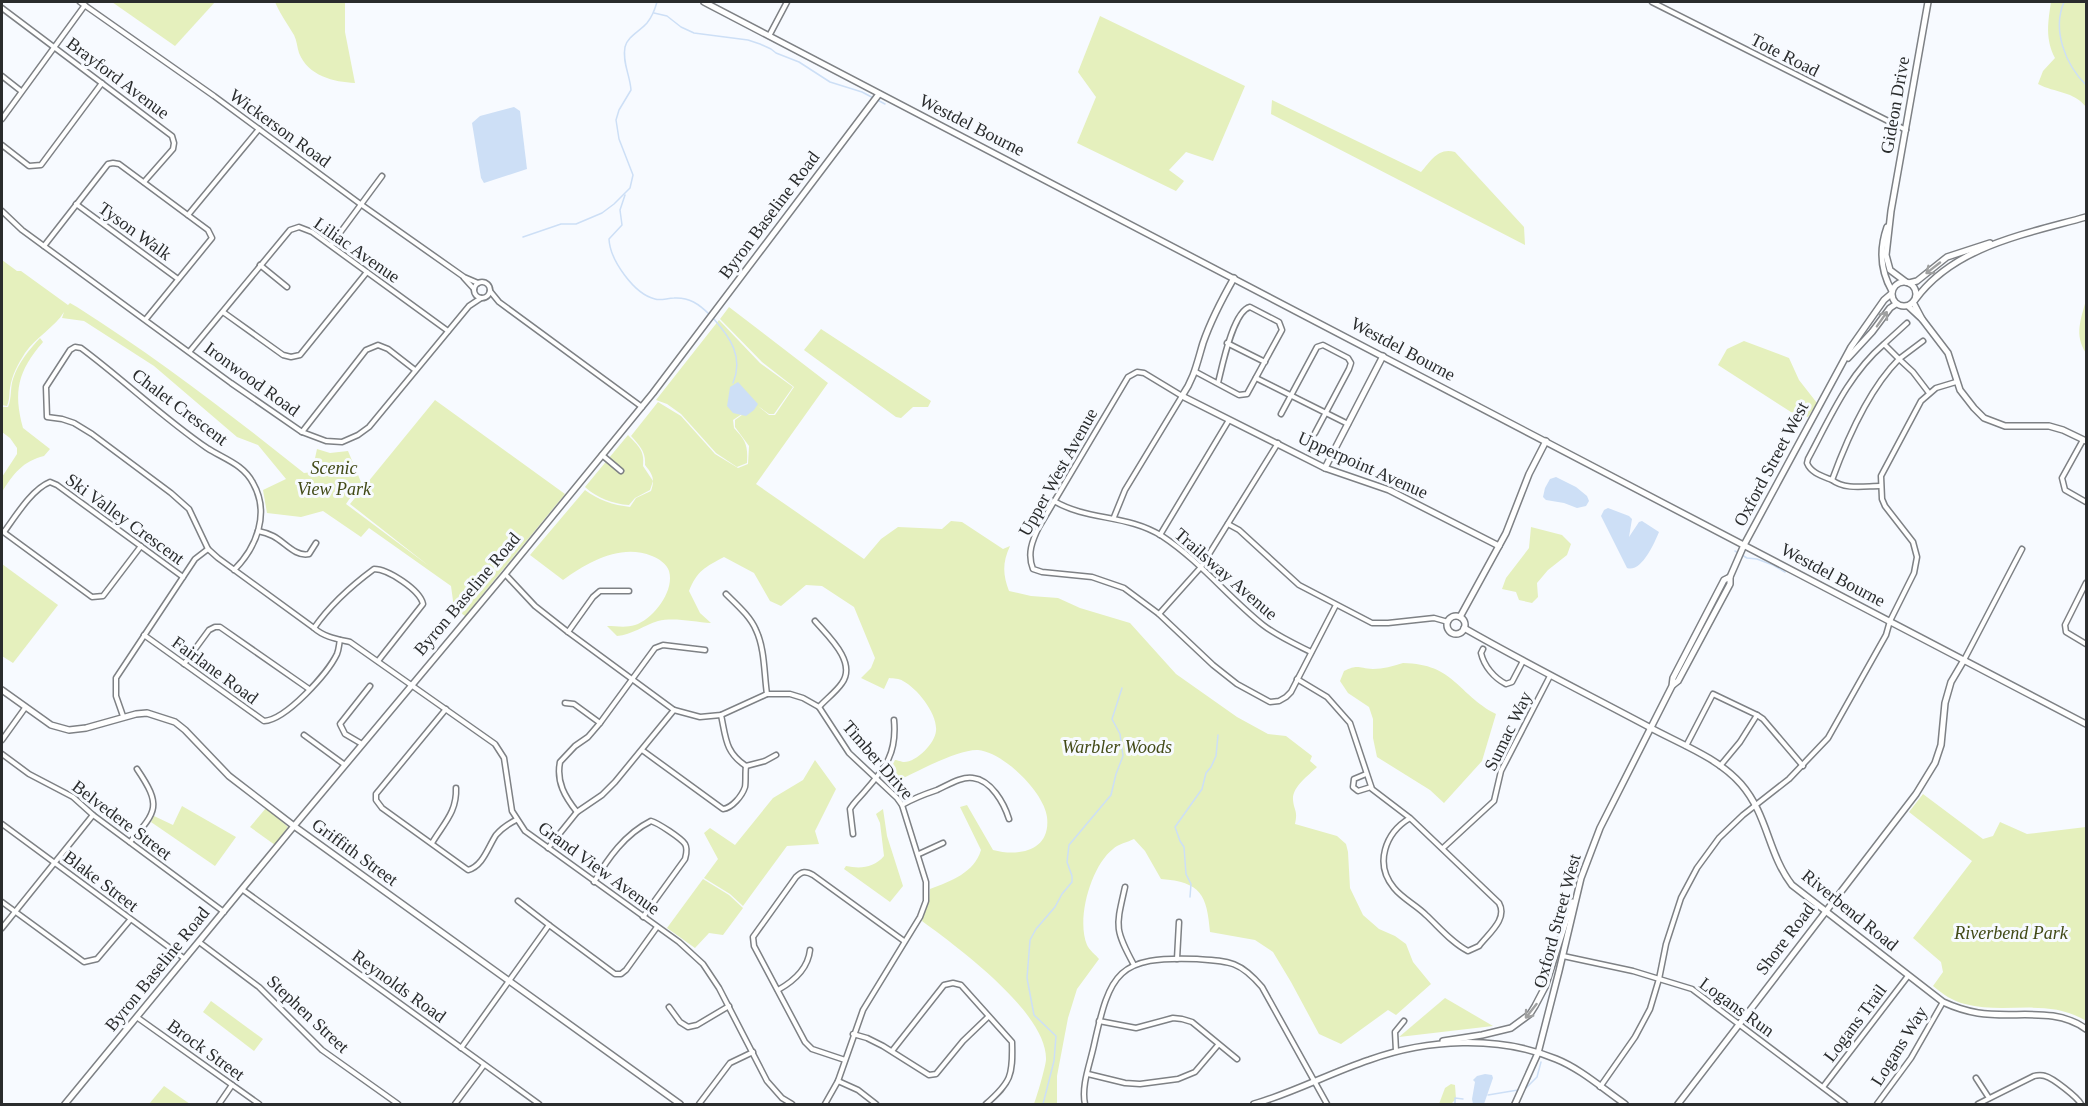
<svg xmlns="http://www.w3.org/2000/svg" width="2088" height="1106" viewBox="0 0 2088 1106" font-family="'Times New Roman',serif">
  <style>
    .green { fill: #e5f0bd }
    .water { fill: #cddff6 }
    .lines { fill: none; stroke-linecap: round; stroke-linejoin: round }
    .stream { stroke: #cddff6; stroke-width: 1.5 }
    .street-casing { stroke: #7e8185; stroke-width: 7 }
    .secondary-casing { stroke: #7e8185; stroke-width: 8 }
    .street { stroke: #fff; stroke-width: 4 }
    .secondary { stroke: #fff; stroke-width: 5 }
    .oneway { stroke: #9fa0a0 }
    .labels { text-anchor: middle; stroke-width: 6; stroke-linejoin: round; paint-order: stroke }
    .street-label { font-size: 18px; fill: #2a2c2d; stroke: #f7faff }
    .park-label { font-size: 18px; font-style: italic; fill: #424a17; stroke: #f7faff }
  </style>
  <rect width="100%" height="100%" fill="#f7faff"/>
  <g class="green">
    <path d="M112 2H215L175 46Z"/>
    <path d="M275 2H345V32L355 83C334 82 308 76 299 53 297 47 297 41 294 35 287 23 280 14 275 2Z"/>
    <path d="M2051 2H2086V107C2074 91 2055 93 2038 84L2043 71 2055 58C2045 39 2048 22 2051 2Z"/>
    <path d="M1100 16 1245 86 1213 161 1186 152 1169 170 1184 181 1176 191 1077 143 1096 97 1078 72Z"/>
    <path d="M1272 100 1421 172C1431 161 1438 147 1455 152L1524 227 1525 245 1271 114Z"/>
    <path d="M2 260 17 271H21L68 305 70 303 77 307C156 357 230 414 304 473L312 472 317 449 330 453 348 451 361 482 346 504 429 566 350 504 435 400 565 494 465 616 454 608 451 586 369 528 361 537 323 511 301 517 267 513 263 490 286 479 258 445 237 437 154 366 84 321 62 318 64 312C55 327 36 337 25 353 18 364 12 375 10 388 9 394 10 399 7 406L2 405Z"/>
    <path d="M2086 300V353C2074 335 2081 319 2086 300Z"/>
    <path d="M729 307 828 383 756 484 864 559 881 539 898 527 942 529 951 521 962 522 1003 549 1010 546C1002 563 1003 575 1009 591L1031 596 1058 598 1080 608 1130 623 1176 674 1237 717 1268 734 1286 736 1312 756 1310 761 1317 767C1308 776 1292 787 1293 800 1294 811 1298 810 1295 824L1337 836 1346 844 1348 852 1350 888 1363 915 1379 929 1395 936 1406 944 1413 962 1431 984 1396 1015 1388 1010 1341 1044 1319 1034 1291 982 1273 952 1255 940 1210 932C1207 895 1201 882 1161 879L1145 851 1134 839C1128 842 1118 844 1113 849 1091 866 1076 919 1087 945 1089 950 1096 955 1099 959L1077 989 1068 1018 1057 1076V1104H1034C1037 1096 1045 1069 1046 1060 1048 1013 956 946 922 921L929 901 930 889C951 881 974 873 981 850L960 807 967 805 993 850C1019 857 1051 851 1047 817 1044 792 1003 752 978 750 957 749 913 774 893 783L887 776 895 760C897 760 902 762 904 762 917 762 935 743 936 731 938 714 917 688 903 681 899 678 894 679 889 678L884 689 861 678 871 668 875 658 854 607 822 586 806 585 781 606 770 601 754 573 724 557C705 567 697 571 689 591L700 613 711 623C694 622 674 617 658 621 644 625 632 635 617 636L607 626C616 626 626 628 635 625 653 619 675 591 669 571 667 564 658 558 652 556 621 543 588 562 563 580L530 555 585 490C598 500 613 505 630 507L636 498 651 491C655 479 653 475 645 465 646 452 640 446 631 436L658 402 681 416 715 454 738 468 748 464 749 446 735 427V420L757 404 733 420 734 428C746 441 748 445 747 463L737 467 716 453 681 414 667 404 656 400 719 320 760 363 793 387 774 414H769L758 406 769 415H775L794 387 762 362 720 319Z"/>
    <path d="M821 329 931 401 928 407H913L901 418 896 417 804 350Z"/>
    <path d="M40 338 43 342C18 371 13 391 23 428L50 449 44 456C23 461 13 474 2 492V477L17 454V448L10 438 2 432V407H8C12 398 10 388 13 379 18 363 29 350 40 338Z"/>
    <path d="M1744 341 1789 358 1799 380 1817 403 1808 417 1791 412 1718 365 1727 349Z"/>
    <path d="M628 435C638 446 645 450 643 466L653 481 650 490 635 498 629 505C613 504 597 498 585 487Z"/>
    <path d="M1531 527 1562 535 1571 544 1567 555 1548 570 1537 583 1538 597 1532 603 1519 600 1516 592 1502 589 1506 578 1529 548Z"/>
    <path d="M2 564 58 605 13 663 2 656Z"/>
    <path d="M1403 663C1455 664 1457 694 1496 714L1482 761 1444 803 1430 790 1377 757 1373 738V719L1369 707 1348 693 1340 681 1344 671C1358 664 1358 668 1373 669 1383 669 1393 666 1403 663Z"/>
    <path d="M815 760 836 789 815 831 819 844 787 846 743 906 730 894 704 878 718 859 704 833 710 828 735 845 773 798 803 780Z"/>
    <path d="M1923 794 1983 839 1993 836 2000 822 2027 834 2086 827V1021C2048 997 2006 1015 1965 1004 1952 1001 1943 994 1933 986L1943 972 1941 962 1913 938 1972 861 1909 812Z"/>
    <path d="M182 806 236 837 215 866 151 822 154 816 173 825Z"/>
    <path d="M266 808 288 827 275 845 250 827Z"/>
    <path d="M883 809 887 836 903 886 890 902 844 869 846 866C860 869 874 868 884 856L880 823 876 814Z"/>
    <path d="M703 879 729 895 743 908 723 935 709 933 695 948 667 928Z"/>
    <path d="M1445 998 1493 1026 1399 1037Z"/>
    <path d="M211 1001 263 1039 254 1051 203 1012Z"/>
    <path d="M1451 1084 1455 1085 1456 1099 1451 1104H1439L1445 1088Z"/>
    <path d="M164 1086 190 1104H149Z"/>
  </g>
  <g class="water">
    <path d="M514 107 520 111 527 169 484 183 481 178 472 123 480 116Z"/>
    <path d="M738 382 758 404 754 410 746 416 733 413 727 406 730 387Z"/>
    <path d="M1556 477 1576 487 1587 496 1589 501 1586 506 1577 508 1564 503 1546 500 1543 497 1545 488 1550 479Z"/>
    <path d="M1608 508 1629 516 1632 519 1629 537 1639 522 1642 521 1659 532C1654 544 1641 573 1627 568L1601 516 1604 510Z"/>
    <path d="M1485 1074 1492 1075 1493 1078 1484 1104H1473L1472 1099 1475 1082 1473 1080 1477 1076Z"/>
  </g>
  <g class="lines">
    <g class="stream">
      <path d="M2064 2C2052 30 2065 64 2086 85"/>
      <path d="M654 13 667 16 681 27 694 33 748 40 760 44 771 49 776 53 799 62 830 82 862 92 885 104"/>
      <path d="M625 195 620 210 622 225 609 239C610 260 634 294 655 299 661 301 667 298 674 298 689 297 699 304 710 315"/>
      <path d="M523 237 561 224H576L602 213 614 204 630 188 633 175 619 139 616 120 619 110 631 90C630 75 622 62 625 47 627 37 640 31 647 23 652 17 655 9 657 2"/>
      <path d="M713 318C730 337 744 357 733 383"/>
      <path d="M1735 551 1747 558 1757 559 1773 565 1785 572"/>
      <path d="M1190 897 1191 884 1186 874 1184 847 1180 841 1175 827 1202 789 1206 773 1211 767 1216 756 1218 735"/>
      <path d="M1526 1088 1537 1077 1541 1062"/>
      <path d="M1488 1095 1518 1090"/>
      <path d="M1043 1104 1054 1061 1056 1036 1034 1015 1027 978 1030 940 1036 929 1055 907 1062 894 1072 882V876L1067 862 1069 845 1111 795 1116 774 1123 756 1120 734 1112 719 1122 688"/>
      <path d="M1455 1104V1098L1463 1099"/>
    </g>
    <g class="street-casing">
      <g id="street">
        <path d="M80 2 214 96 359 203 464 277 478 283"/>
        <path d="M1652 2 1906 130"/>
        <path d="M2 8 172 136 174 143 173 149 144 182"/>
        <path d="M769 36 787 2"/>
        <path d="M2 76 21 91"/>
        <path d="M2 119 85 5"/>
        <path d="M2 145 29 166 41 165 102 83"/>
        <path d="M76 204 178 279"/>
        <path d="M2 211 22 230 231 383 302 432 326 441 342 442 358 435 369 427 469 306 481 298"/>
        <path d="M188 215 259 129"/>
        <path d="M331 245 382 176"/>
        <path d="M44 246 108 164 113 163 119 164 208 230 212 238 146 319"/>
        <path d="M260 265 287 287"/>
        <path d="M464 278 474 289"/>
        <circle cx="482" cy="290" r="8"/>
        <path d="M490 291 499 302 642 407"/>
        <path d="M223 312 283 355 291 357 300 355 367 272"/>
        <path d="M1923 341 1899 359 1913 372 1929 393"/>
        <path d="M1227 343 1265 362"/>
        <path d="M1884 344C1848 375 1830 418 1808 459L1807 463C1811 473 1822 476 1832 480 1847 439 1868 390 1899 359L1884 344 1907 323"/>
        <path d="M190 351 290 230 299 227 312 232 448 331"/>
        <path d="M1196 372 1239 395 1247 394 1282 330 1279 322 1250 307C1233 311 1222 367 1218 383"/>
        <path d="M1256 378 1348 424"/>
        <path d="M1281 414 1317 347 1323 345 1348 358 1351 363 1349 369 1315 433"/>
        <path d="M302 432 366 350 378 345 388 349 415 370"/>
        <path d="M2083 440 2062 478 2065 490 2086 502"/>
        <path d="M602 455 621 471"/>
        <path d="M1832 480C1845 490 1865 486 1880 486"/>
        <path d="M1054 501C1088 521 1127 514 1162 536 1200 561 1228 597 1263 625 1277 636 1295 644 1311 652"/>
        <path d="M1114 517 1125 490 1182 396 1144 373 1137 372 1128 377 1039 527C1032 541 1027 554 1033 569L1042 572 1092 577 1124 588 1159 614 1213 665 1237 684 1270 702 1279 701 1286 697 1291 692 1336 605"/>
        <path d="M1228 524 1239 530 1299 585 1372 623H1388L1434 618 1448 622"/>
        <path d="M2 531 92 597 103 596 141 546"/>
        <path d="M258 531C263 532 269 534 273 536 285 542 295 557 309 554L316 543"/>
        <path d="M4 532C15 517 32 489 50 482L57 485 183 577"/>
        <path d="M1160 535 1229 420"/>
        <path d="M234 570C257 547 270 513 253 483 243 464 224 459 207 448 163 418 124 380 81 348L75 347 70 350 46 387 47 417 62 419 74 423 92 434 171 493 189 509 208 549 218 558 314 628C324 637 337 639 350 642L495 744 504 758 512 811 525 831 679 942 703 964 719 988 767 1081 782 1098 792 1104"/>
        <path d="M505 574 535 606 568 632 674 710 700 717 721 715 767 694H790L803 698 819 707 849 753 897 798 902 805 926 882V901L920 917 863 1010 838 1081 825 1104"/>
        <path d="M2086 583 2065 625 2066 632 2086 644"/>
        <path d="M726 594C737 605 750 616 756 630 765 649 764 674 767 694"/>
        <path d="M1159 614 1201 567 1278 443"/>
        <path d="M815 621C828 636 857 662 842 683 836 692 826 699 819 707"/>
        <path d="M314 628C330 605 351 586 374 569 388 569 420 590 423 604L378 661"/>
        <path d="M568 632 593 597 600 591H629"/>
        <path d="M144 635 264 721C286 720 328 673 337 654 339 649 339 644 340 640"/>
        <path d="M1483 649 1481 653C1484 666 1494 678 1506 684L1512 682 1523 661"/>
        <path d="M1964 660 2022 549"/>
        <path d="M184 664 209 630 215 627H220L309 689"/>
        <path d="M1297 679 1327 697 1350 723 1372 789 1410 818 1499 903C1508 919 1489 933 1479 946L1468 951C1452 943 1439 927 1426 915 1416 905 1403 899 1394 888 1374 864 1385 833 1410 818"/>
        <path d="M565 703 574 704 600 723"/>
        <path d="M446 709 376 794V800L382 808 468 870C483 866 488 847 496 835 502 828 508 824 516 820"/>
        <path d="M721 715C726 738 725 752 746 766L765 761 776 755"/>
        <path d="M1757 715 1763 719 1803 766"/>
        <path d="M123 716 116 696V678L195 559 208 549"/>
        <path d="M304 735 345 765"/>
        <path d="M2 740 25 708"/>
        <path d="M362 744 345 734 340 724 370 686"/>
        <path d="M1686 746 1713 694 1757 715 1740 742 1720 766"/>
        <path d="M642 750 723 809C732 808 742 796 745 787 746 781 745 773 746 766"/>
        <path d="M2 754 29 774 73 797 93 815 224 912"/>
        <path d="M1366 774 1354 779 1353 787 1358 791 1371 787"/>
        <path d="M902 805C914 798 925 794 937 790 948 785 962 776 973 778 991 780 1004 803 1009 819"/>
        <path d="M577 812C565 797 556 782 560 762L575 746 588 737 600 723 655 648 663 645 705 650"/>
        <path d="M2 824 185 959"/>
        <path d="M853 834 850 809C854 802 860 797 865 791 886 767 897 753 894 720"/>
        <path d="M130 842C157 811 162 806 137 769"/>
        <path d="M432 843C444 823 457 812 456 788"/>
        <path d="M548 848 577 812 602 795 615 782 674 710"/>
        <path d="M1443 848 1494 801 1501 771 1550 676"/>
        <path d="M919 854 943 843"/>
        <path d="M594 882C608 858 625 834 651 821 658 823 681 838 685 844 688 849 686 855 685 859L643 917"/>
        <path d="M1125 887C1116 927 1114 928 1134 965"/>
        <path d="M243 890 539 1104"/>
        <path d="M518 901 549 925"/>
        <path d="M2 902 84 962 97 959 130 920"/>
        <path d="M2 928 93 815"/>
        <path d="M199 942 259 987 322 1050 398 1104"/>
        <path d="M1563 956 1633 971 1692 989 1845 1104"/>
        <path d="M1177 959 1179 922"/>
        <path d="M778 990C794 981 808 969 810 950"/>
        <path d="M669 1007 680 1022 688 1027 697 1025 729 1006"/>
        <path d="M138 1018 259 1104"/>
        <path d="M1099 1021 1136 1028 1173 1018 1182 1019 1192 1022 1237 1059"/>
        <path d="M853 1034 867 1038 883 1046 929 1075 936 1074 963 1041 988 1017"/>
        <path d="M461 1048 549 925 615 974H621L626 970 657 927"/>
        <path d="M892 1051 944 985 953 983 961 985 1012 1042C1013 1076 1011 1082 986 1104"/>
        <path d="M1396 1051 1395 1032 1404 1021"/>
        <path d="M845 1060 812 1049 805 1042 754 946 753 937 796 877C802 871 806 871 813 875L904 941"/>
        <path d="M1088 1074 1125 1083 1140 1084 1178 1079 1195 1072 1218 1045"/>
        <path d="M1976 1078 1989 1098"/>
        <path d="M838 1081 858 1090 876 1104"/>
        <path d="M1600 1087 1635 1037 1650 1009 1659 979 1666 944 1681 898 1697 868 1719 838 1743 815 1789 779 1828 738 1886 635 1890 621 1914 573 1917 557 1913 542 1885 506 1882 499 1881 476 1921 401 1936 388 1956 382"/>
        <path d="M1823 1087 1908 976"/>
        <path d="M219 1104 232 1085"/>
        <path d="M455 1104 484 1065"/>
        <path d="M699 1104 730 1063 753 1052"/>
        <path d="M1085 1104C1081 1086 1090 1064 1094 1045 1110 972 1118 956 1197 959 1229 961 1240 961 1262 987L1327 1104"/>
        <path d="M1877 1104 1911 1058 1943 1002"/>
        <path d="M1978 1104 2034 1076C2037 1075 2043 1075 2045 1076 2053 1078 2077 1097 2081 1104"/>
      </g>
    </g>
    <g class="secondary-casing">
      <g id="secondary">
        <path d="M704 2 2086 724"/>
        <path d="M1887 227C1879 250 1880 270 1892 291"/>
        <path d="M1234 278C1222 299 1211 320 1203 343 1197 363 1194 379 1182 396L1325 468 1389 490 1499 546"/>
        <circle cx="1904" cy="294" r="12"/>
        <path d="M1906 282 1890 270 1886 255 1891 211 1928 2"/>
        <path d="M1909 283 1917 281 1947 257 1990 243"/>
        <path d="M1915 300C1954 246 2026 234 2086 217"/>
        <path d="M1913 302 1922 319"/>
        <path d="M1908 306 1922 319 1948 353 1960 390 1974 408 1984 418 2005 426H2049L2063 430 2086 441"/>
        <path d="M1848 358 1872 332 1890 308 1896 304"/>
        <path d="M1325 468 1383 356"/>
        <circle cx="1456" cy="625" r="9"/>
        <path d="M1460 617 1506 533 1529 474 1546 441"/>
        <path d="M1464 628C1525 663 1587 694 1649 727 1680 744 1717 757 1741 784 1768 815 1768 854 1792 885L1943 1002C1954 1007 1966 1011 1978 1013 2014 1019 2055 1006 2086 1029"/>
        <path d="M1673 685 1678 681 1730 584V577"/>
        <path d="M2 690 51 725 69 730 86 728 136 714 147 713 175 722 185 730 229 776 294 826 680 1104"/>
        <path d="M1443 1041 1482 1035 1511 1028 1530 1014 1535 1006 1545 987 1572 902"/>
        <path d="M65 1104 294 826 505 574 653 393 879 94"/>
        <path d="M1254 1104C1293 1093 1330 1073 1369 1060 1427 1039 1498 1035 1556 1059 1581 1069 1603 1089 1625 1104"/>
        <path d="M1515 1104 1538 1053 1559 971 1581 878 1600 828 1672 686 1673 678 1724 580 1730 577 1744 545 1851 347 1884 300 1891 294"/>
        <path d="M1678 1104 1916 794 1935 763 1941 745 1945 703 1951 682 1964 660"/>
      </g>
    </g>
    <use href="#street" class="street"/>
    <use href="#secondary" class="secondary"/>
  </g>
  <defs><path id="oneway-shaft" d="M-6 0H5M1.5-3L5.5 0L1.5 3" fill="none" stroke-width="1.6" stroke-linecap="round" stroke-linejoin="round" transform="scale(1.5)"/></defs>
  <g class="oneway">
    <use href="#oneway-shaft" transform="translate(1933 268) rotate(142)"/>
    <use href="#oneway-shaft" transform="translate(1882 319) rotate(-55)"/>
    <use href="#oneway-shaft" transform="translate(1531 1011) rotate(128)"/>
  </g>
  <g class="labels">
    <g class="street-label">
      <text transform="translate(1785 55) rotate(27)" y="6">Tote Road</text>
      <text transform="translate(118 78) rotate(37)" y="6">Brayford Avenue</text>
      <text transform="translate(1895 105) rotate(-80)" y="6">Gideon Drive</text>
      <text transform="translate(972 125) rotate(27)" y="6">Westdel Bourne</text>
      <text transform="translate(280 128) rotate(36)" y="6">Wickerson Road</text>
      <text transform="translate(769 215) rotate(-53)" y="6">Byron Baseline Road</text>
      <text transform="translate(135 231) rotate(36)" y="6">Tyson Walk</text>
      <text transform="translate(357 250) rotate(35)" y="6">Liliac Avenue</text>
      <text transform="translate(1403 349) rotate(28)" y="6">Westdel Bourne</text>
      <text transform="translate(252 379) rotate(36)" y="6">Ironwood Road</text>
      <text transform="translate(180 407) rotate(37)" y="6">Chalet Crescent</text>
      <text transform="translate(1771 464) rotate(-62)" y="6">Oxford Street West</text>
      <text transform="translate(1363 465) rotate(24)" y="6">Upperpoint Avenue</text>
      <text transform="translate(1058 472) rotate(-61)" y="6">Upper West Avenue</text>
      <text transform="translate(125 519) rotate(36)" y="6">Ski Valley Crescent</text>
      <text transform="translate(1226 574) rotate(41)" y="6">Trailsway Avenue</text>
      <text transform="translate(1833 575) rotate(28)" y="6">Westdel Bourne</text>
      <text transform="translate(467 594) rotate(-50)" y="6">Byron Baseline Road</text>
      <text transform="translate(215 670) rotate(36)" y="6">Fairlane Road</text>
      <text transform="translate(1508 731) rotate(-64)" y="6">Sumac Way</text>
      <text transform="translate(878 760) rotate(49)" y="6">Timber Drive</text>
      <text transform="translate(122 820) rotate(37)" y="6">Belvedere Street</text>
      <text transform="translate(355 852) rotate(36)" y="6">Griffith Street</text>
      <text transform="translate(599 868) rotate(36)" y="6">Grand View Avenue</text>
      <text transform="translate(101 881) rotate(37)" y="6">Blake Street</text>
      <text transform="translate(1850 910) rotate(39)" y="6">Riverbend Road</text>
      <text transform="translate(1557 921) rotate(-75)" y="6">Oxford Street West</text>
      <text transform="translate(1785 939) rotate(-53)" y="6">Shore Road</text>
      <text transform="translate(157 969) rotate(-51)" y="6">Byron Baseline Road</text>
      <text transform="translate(399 986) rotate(36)" y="6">Reynolds Road</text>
      <text transform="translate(1737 1007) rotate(36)" y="6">Logans Run</text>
      <text transform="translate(308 1014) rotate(43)" y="6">Stephen Street</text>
      <text transform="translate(1855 1023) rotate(-53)" y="6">Logans Trail</text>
      <text transform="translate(1899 1046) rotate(-58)" y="6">Logans Way</text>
      <text transform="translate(206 1050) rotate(36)" y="6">Brock Street</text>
    </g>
    <g class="park-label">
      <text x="334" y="474">Scenic<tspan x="334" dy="21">View Park</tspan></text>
      <text x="1117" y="753">Warbler Woods</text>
      <text x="2011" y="939">Riverbend Park</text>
    </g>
  </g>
  <rect width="2088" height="1106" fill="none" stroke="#2a2c2d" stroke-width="6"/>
</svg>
